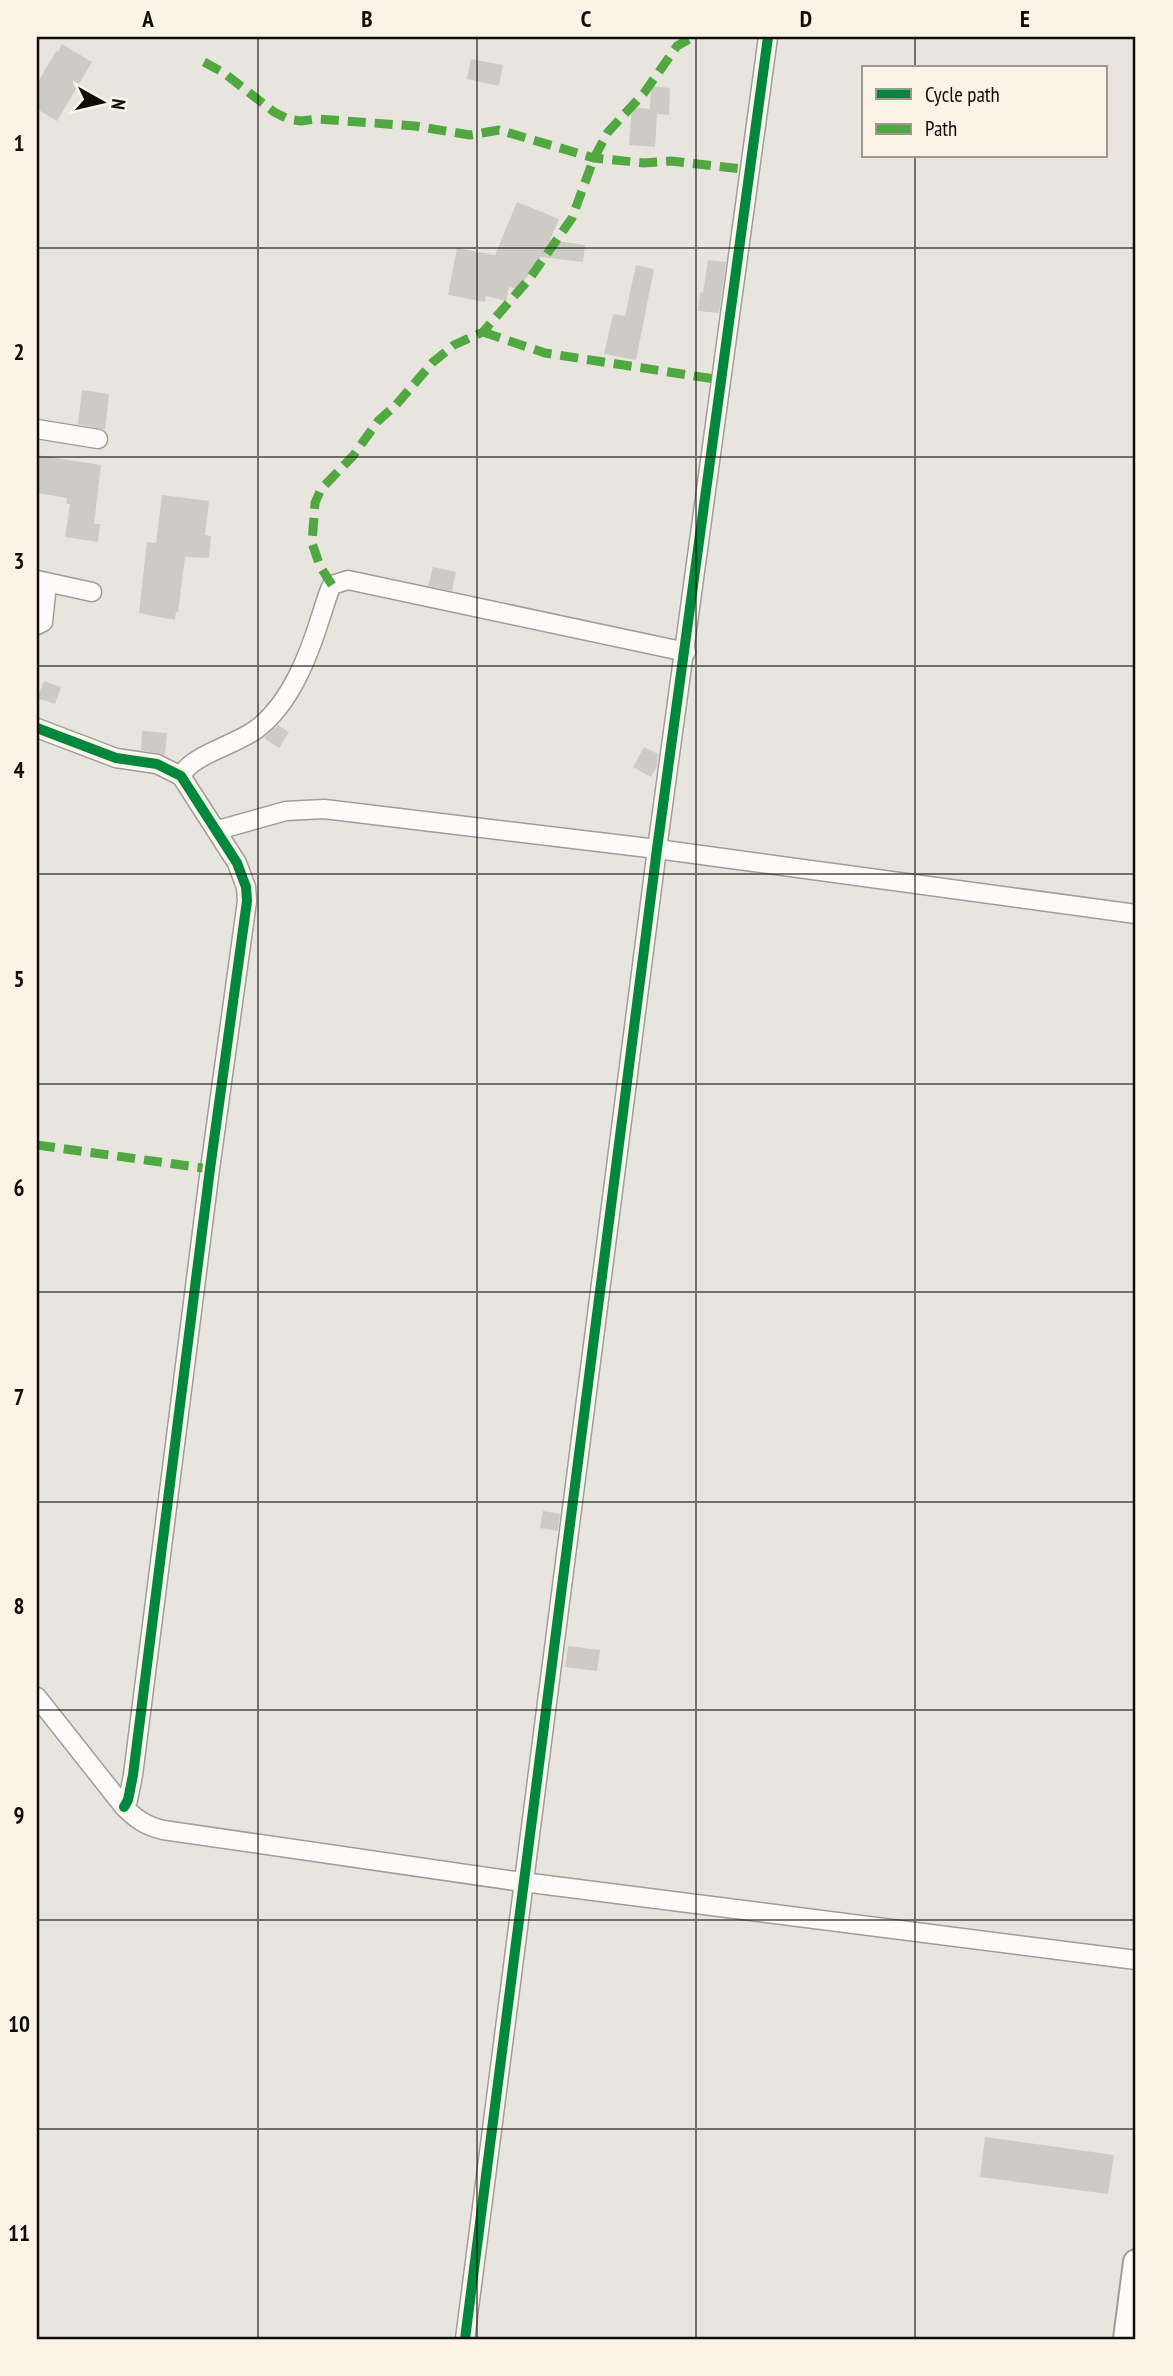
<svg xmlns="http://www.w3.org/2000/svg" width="1173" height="2376" viewBox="0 0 1173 2376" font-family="'PT Sans Narrow',sans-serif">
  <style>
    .building { fill: #cecbc5 }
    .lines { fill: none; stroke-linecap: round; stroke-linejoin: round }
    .street-casing { stroke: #9f9d98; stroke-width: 21 }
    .secondary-casing { stroke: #9f9d98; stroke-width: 28 }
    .street { stroke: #fcfbfa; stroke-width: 18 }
    .secondary { stroke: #fcfbfa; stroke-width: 24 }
    .quiet { stroke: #51a841; stroke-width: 9; stroke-dasharray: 18 9; stroke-linecap: butt }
    .cycleway-casing { stroke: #fbf3e6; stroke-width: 15 }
    .cycleway { stroke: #00873e; stroke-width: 10 }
    .grid { fill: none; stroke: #100d09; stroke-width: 2; stroke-opacity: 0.55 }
    .neatline { fill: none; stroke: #100d09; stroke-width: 2.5 }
    .grid-label { font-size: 23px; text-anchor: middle; font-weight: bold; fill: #100d09 }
  </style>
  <rect width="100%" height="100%" fill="#e8e5de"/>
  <g class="building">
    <path d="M62 44 92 62 57 121 37 109V84L56 51 58 52Z"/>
    <path d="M471 59 503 65 499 86 467 79Z"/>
    <path d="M651 86 670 88 669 115 657 114 655 147 629 145 632 107 650 109Z"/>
    <path d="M517 202 559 219 550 240 585 245 583 262 541 257 518 289 509 287 506 301 486 296 485 302 448 295 457 248 495 255Z"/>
    <path d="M708 260 726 262 719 313 698 311 700 292 703 293Z"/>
    <path d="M636 265 654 269 636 360 604 354 613 314 625 316Z"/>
    <path d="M82 390 109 394 105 430 78 424Z"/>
    <path d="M37 455 101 465 94 524H100L98 542 65 537 70 504H66L67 498 37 493Z"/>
    <path d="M162 495 209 501 205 535 211 536 209 558 185 557 178 613 176 612 175 620 139 613 147 542 156 543Z"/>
    <path d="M433 567 456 572 452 591 428 586Z"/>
    <path d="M44 681 61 687 55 704 37 698Z"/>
    <path d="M278 725 289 732 279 748 264 738Z"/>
    <path d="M142 731 167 733 165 755 141 750Z"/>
    <path d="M644 747 658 754 657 766 651 777 633 767Z"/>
    <path d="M543 1511 560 1514 558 1531 540 1528Z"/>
    <path d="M568 1646 600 1650 597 1671 565 1667Z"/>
    <path d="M985 2137 1114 2155 1108 2194 980 2177Z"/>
  </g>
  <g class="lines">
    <g class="street-casing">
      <g id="street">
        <path d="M37 429 98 439"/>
        <path d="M37 580 92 592"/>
        <path d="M37 625 43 622 47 584"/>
        <path d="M37 728 116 758 157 764 181 776 237 863 246 887 247 901 210 1169 133 1775 128 1800 124 1807"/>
        <path d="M181 776C192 754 237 745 258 728 291 702 309 655 321 616 325 605 327 595 332 585L348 580 686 652"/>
        <path d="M218 830 286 811 324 809 657 849 1136 914"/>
        <path d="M37 1697 124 1807C136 1819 146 1826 163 1830L515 1881 1136 1960"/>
        <path d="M465 2339 657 849 768 37"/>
      </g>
    </g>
    <g class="secondary-casing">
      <path id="secondary" d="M1126 2339 1136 2262"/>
    </g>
    <use href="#street" class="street"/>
    <use href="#secondary" class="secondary"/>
    <g class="quiet">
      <path d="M204 62 224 73 274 112 288 119 301 121 317 119 415 126 470 135 499 130 594 158 644 163 671 161 750 170"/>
      <path d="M483 332 545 353 721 380"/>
      <path d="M332 585 320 566 312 543 315 503 321 489 353 456 378 421 396 405 433 362 454 345 483 332 530 278 572 218 594 158 608 132 644 93 677 46 693 37"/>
      <path d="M37 1145 210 1169"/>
    </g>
    <g class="cycleway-casing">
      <g id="cycleway">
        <path d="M37 728 116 758 157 764 181 776 237 863 246 887 247 901 210 1169 133 1775 128 1800 124 1807"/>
        <path d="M465 2339 657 849 768 37"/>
      </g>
    </g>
    <use href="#cycleway" class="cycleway"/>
  </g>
  <path class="grid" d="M258 37V2339M477 37V2339M696 37V2339M915 37V68M915 156V2339M37 248H1136M37 457H1136M37 666H1136M37 874H1136M37 1084H1136M37 1292H1136M37 1502H1136M37 1710H1136M37 1920H1136M37 2129H1136"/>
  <rect width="1173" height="2376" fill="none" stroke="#fbf3e6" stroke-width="77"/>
  <rect x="862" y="66" width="245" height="91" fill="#fbf3e6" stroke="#9d978e" stroke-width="2"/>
  <rect x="876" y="89" width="35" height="10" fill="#00873e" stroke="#9d978e" stroke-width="2"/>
  <text x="925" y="102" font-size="21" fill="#100d09">Cycle path</text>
  <rect x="876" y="124" width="35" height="10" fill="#51a841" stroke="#9d978e" stroke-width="2"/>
  <text x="925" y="136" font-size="21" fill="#100d09">Path</text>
  <g transform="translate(102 102) rotate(98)" stroke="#fbf3e6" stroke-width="5" paint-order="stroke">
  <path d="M0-5L12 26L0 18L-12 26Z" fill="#100d09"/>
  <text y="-10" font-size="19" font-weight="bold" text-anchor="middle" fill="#100d09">N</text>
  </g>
  <rect x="38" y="38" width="1096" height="2300" class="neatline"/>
  <g class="grid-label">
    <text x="148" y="27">A</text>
    <text x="367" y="27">B</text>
    <text x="586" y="27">C</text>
    <text x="806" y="27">D</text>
    <text x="1025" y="27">E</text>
    <text x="19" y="151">1</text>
    <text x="19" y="360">2</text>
    <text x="19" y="569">3</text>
    <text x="19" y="778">4</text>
    <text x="19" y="987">5</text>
    <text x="19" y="1196">6</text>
    <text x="19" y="1405">7</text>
    <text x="19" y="1614">8</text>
    <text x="19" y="1823">9</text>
    <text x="19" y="2032">10</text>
    <text x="19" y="2241">11</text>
  </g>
</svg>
